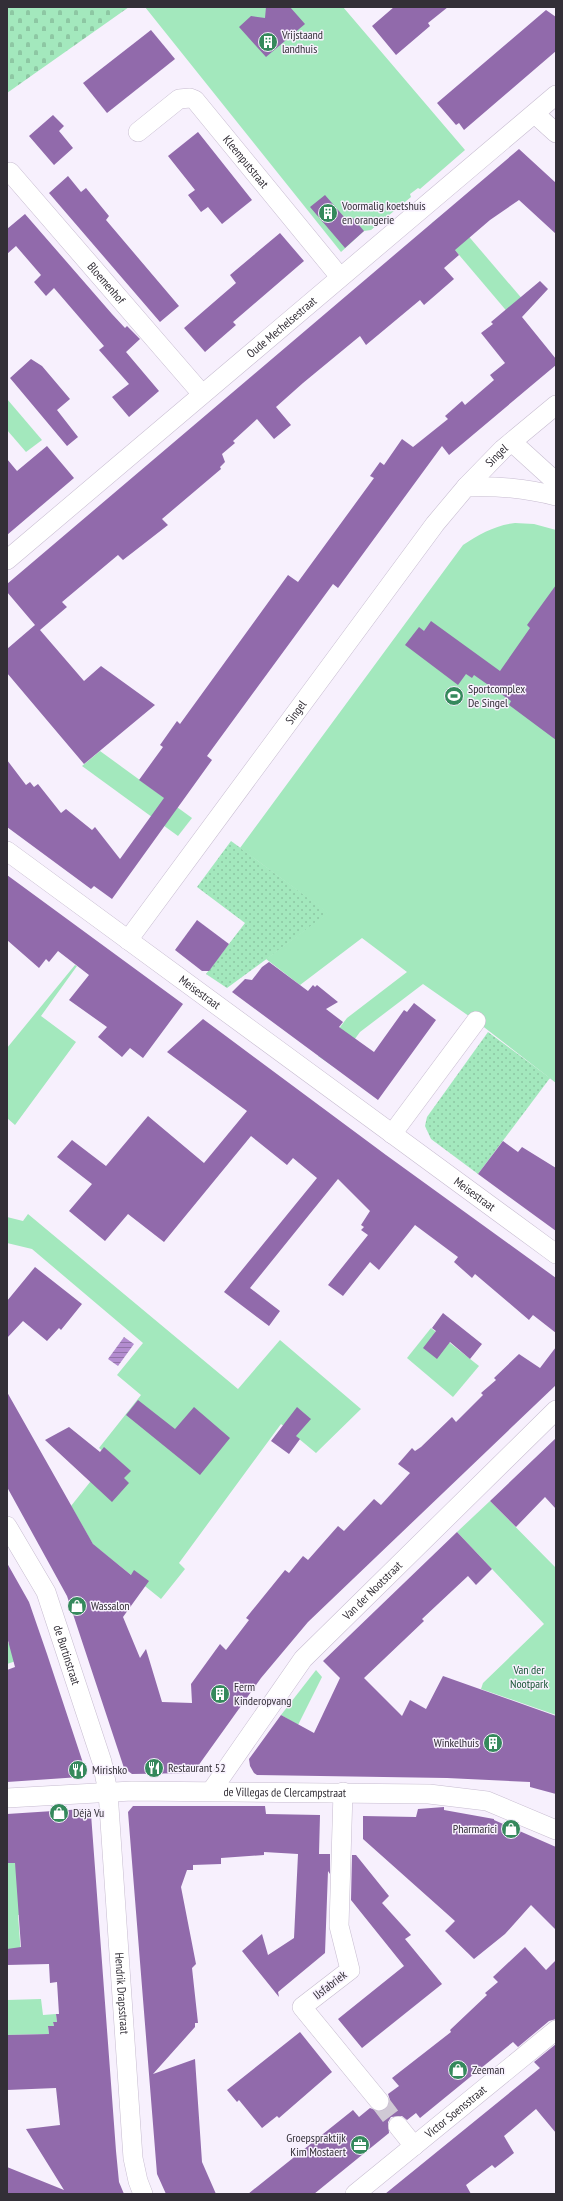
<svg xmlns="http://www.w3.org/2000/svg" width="563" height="2201" viewBox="0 0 563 2201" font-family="'PT Sans Narrow',sans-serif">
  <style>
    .grass { fill: url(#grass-dots) }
    .cemetery { fill: url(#cemetery-stones) }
    .green { fill: #a3e8bd }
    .water { fill: url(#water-rules) }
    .building { fill: #916aab }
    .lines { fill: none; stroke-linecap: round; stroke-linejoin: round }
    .street-tunnel { stroke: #d0c9d5; stroke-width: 19; stroke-dasharray: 19 10; stroke-linecap: butt }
    .street-casing { stroke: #c7bcd0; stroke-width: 20 }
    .street { stroke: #fff; stroke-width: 19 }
    .labels { text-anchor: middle; stroke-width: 3; stroke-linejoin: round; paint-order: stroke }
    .poi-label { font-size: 12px; fill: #332f37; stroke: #f7f0fd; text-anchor: start }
    .street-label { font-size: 12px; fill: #332f37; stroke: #f7f0fd }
    .park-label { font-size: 12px; fill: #195536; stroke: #f7f0fd }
  </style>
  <defs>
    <pattern id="grass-dots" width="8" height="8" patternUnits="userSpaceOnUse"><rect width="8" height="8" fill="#a3e8bd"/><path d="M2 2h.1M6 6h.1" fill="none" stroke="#8dc7a3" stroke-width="1.8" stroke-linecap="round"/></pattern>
    <pattern id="cemetery-stones" width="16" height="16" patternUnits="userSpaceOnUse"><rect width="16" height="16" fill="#a3e8bd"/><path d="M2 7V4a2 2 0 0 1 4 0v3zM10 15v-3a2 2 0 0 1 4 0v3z" fill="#8dc7a3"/></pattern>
    <pattern id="water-rules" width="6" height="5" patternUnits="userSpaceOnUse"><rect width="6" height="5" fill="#b38ccf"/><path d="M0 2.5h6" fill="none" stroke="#9273a9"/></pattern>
  </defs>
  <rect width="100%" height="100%" fill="#f7f0fd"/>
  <g class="grass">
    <path d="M231 841 329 913 227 988 206 974 245 923 197 887Z"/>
    <path d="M488 1032 550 1078 478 1174 431 1139 425 1126 427 1117Z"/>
  </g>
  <path class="cemetery" d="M7 7H129L7 93Z"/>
  <g class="green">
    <path d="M145 7H343L465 150 420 189 418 188 410 194 411 197 371 230 364 231 341 252Z"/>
    <path d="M447 211 530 308 515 321 432 223Z"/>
    <path d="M7 399 42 440 26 452 7 430Z"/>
    <path d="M515 523 534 524 556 530V1083L476 1021 423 984 360 1032 334 1067 318 1056 347 1018 407 972 362 938 300 985 266 959 328 913 240 848 463 545C479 534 496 525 515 523Z"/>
    <path d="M100 751 192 818 178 836 82 766Z"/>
    <path d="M75 965 77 966 41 1016 76 1042 15 1125 7 1118V1048Z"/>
    <path d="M28 1214 238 1389 280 1340 361 1409 316 1453 281 1424 179 1563 185 1569 161 1599 100 1550 98 1553 71 1506 110 1457 99 1448 141 1395 117 1375 143 1343 32 1249 7 1243V1217L23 1221Z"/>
    <path d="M431 1328 479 1366 453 1397 407 1358Z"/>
    <path d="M490 1501 556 1568V1715L481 1689 483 1683 544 1624 457 1532Z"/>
    <path d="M9 1643 25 1658 7 1664V1644Z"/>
    <path d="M316 1670 322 1677 298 1725 281 1715Z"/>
    <path d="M14 1861 35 1914 18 1915 21 1955 7 1957V1863H14Z"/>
    <path d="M41 1999 43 2015 56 2014 57 2022H53L54 2026 48 2027 49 2034 7 2035V2000Z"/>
  </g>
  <path class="water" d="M124 1337 134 1344 118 1366 108 1359Z"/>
  <g class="building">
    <path d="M266 7H290L305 24 266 57 239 27 251 16 265 18Z"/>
    <path d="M394 7H448L428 23 430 26 396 55 372 26Z"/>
    <path d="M546 10 556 17V51L464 130 459 123 456 125 437 103Z"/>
    <path d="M151 30 175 59 107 113 83 83Z"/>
    <path d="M53 115 64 126 59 131 73 148 54 165 29 136Z"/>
    <path d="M198 132 252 200 222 224 208 207 201 212 188 195 195 190 168 156Z"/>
    <path d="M519 149 556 183V234L519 200 490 220 455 250 459 255 444 268 454 279 424 305 420 300 366 345 360 336 303 383 276 407 291 425 274 439 257 419 233 441 235 443 222 454 225 462 220 467 221 469 162 519 168 525 123 560 118 555 62 602 67 607 40 630 84 681 101 666 155 705 84 764 7 673V649L35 625 7 592V584Z"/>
    <path d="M68 176 81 192 86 188 109 216 106 220 179 306 160 322 49 193Z"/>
    <path d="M325 195 345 218H353L364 231 345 248 310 207Z"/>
    <path d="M25 214 112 314 125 328 127 326 140 339 126 352 159 391 129 417 112 397 129 384 99 350 104 346 54 288 46 296 34 282 41 275 16 246 7 254V229Z"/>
    <path d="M280 233 304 261 233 322 236 325 205 352 184 328 236 283 230 275Z"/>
    <path d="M540 281 548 289 522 317 556 359V365L449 455 442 446 338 588 333 584 207 756 212 760 112 899 94 886 91 889 7 827V760L26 785 30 782 34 787 38 784 61 813 66 809 92 830 95 827 120 859 164 798 139 780 163 747 160 745 177 721 180 724 288 575 298 582 374 478 370 476 380 462 384 465 402 439 413 447 448 419 445 416 462 401 465 405 494 380 490 375 505 363 481 333 493 324 491 322Z"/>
    <path d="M31 359 42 366 70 399 57 410 78 437 67 446 10 378Z"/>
    <path d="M47 446 74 478 7 535V459L17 471Z"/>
    <path d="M556 585V740L509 705 511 701 474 675 472 678 466 674 458 685 405 645 419 627 424 631 431 621 500 671 530 628 527 625Z"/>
    <path d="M7 875 183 1004 143 1058 130 1048 122 1057 98 1037 107 1027 69 1000 89 975 58 951 49 962 46 959 39 968 7 940Z"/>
    <path d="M197 920 229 944 209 971H202L175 950Z"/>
    <path d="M269 962 308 991 313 985 315 987 317 985 338 1002 326 1009 343 1022 339 1027 374 1052 404 1010 407 1012 414 1003 436 1020 378 1100 232 992 245 979 252 980 262 967Z"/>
    <path d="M203 1019 386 1155 556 1278V1333L533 1315 529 1320 475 1274 472 1278 454 1262 458 1257 415 1225 379 1270 370 1262 343 1296 328 1285 368 1235 361 1230 364 1227 361 1225 370 1211 338 1179 250 1288 280 1311 269 1326 224 1292 317 1178 293 1158 287 1165 251 1136 164 1242 128 1214 105 1241 69 1211 92 1184 57 1157 72 1140 106 1166 148 1116 204 1163 247 1111 167 1052Z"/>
    <path d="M503 1141 518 1152 522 1147 556 1168V1231L478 1174Z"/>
    <path d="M35 1267 82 1304 61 1330 59 1328 47 1341 23 1321 7 1338V1301Z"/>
    <path d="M443 1313 482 1344 470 1359 450 1342 437 1359 423 1348 436 1331 432 1328Z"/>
    <path d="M556 1347V1385L308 1622 261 1678 193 1773 132 1774 124 1768 67 1596 7 1487V1392L93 1544 131 1575 134 1570 149 1581 123 1617 140 1658 146 1649 162 1702 192 1703 191 1684 220 1644 226 1650 249 1620 246 1618 285 1570 289 1573 303 1556 308 1560 338 1526 344 1531 374 1499 381 1505 410 1473 398 1464 412 1448 415 1451 421 1447 452 1417 456 1422 483 1395 481 1393 496 1380 494 1378 519 1354 540 1368Z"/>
    <path d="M138 1400 175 1429 194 1407 230 1438 200 1475 126 1415Z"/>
    <path d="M297 1407 311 1419 296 1436 300 1439 289 1454 271 1441Z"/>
    <path d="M69 1427 100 1452 104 1447 131 1471 124 1478 129 1483 112 1502 45 1440Z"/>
    <path d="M556 1438V1509L545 1497 516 1527 490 1501Z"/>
    <path d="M457 1532 492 1569 476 1585 468 1576 422 1619 424 1621 364 1678 402 1716 410 1700 426 1709 443 1676 556 1716V1794L530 1787V1782L447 1778 257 1775 254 1773 250 1766 249 1759 281 1715 314 1733 340 1678 323 1661Z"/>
    <path d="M7 1563 29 1602 47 1654 85 1769 80 1777 7 1782V1670L15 1667 7 1637Z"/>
    <path d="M133 1806H265L266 1814 320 1815 319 1854H330V1874L328 1871 325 1953 278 1992 279 1997 242 1951 262 1934 268 1955 294 1938 298 1854 264 1852V1855L221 1858V1864L193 1865V1870H187L181 1887 196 1964 192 1968 198 2023H195V2027L153 2074 195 2059 202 2162 216 2194H166L157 2174 128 1812Z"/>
    <path d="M444 1807V1810L494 1819V1820L556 1847V1930L531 1905 505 1934 474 1959 445 1931 455 1921 363 1839V1816L416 1817 418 1809Z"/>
    <path d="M84 1809 91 1814 116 2151 119 2182 124 2194H7V2167L64 2190 26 2129 60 2125 56 2088 7 2090V2035L49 2034 48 2026H54L53 2022H57L56 2014H59L57 1982 50 1983 49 1964 7 1965V1949L21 1947 15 1863H7V1814Z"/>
    <path d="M352 1855H356L389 1896 382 1903 411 1935 405 1939 442 1984 362 2048 338 2019 404 1966 351 1900Z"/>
    <path d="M525 1947 546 1970 556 1960V2019L549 2021 518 2047 513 2042 420 2118 416 2113 407 2120 402 2116 391 2117 388 2122 389 2133 314 2194H248L353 2110 359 2117 370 2108 380 2112 386 2109 390 2100 388 2094 399 2086 392 2078 451 2032 450 2030 487 1995 485 1993 498 1982 493 1977Z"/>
    <path d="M300 2032 332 2072 279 2118 277 2116 262 2128 239 2100 237 2102 227 2090Z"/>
    <path d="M556 2044V2133L536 2109 504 2136 514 2153 495 2168 492 2165 466 2185 471 2194H385L540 2068 534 2062Z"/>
  </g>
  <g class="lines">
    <path class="street-tunnel" d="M379 2101 398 2126"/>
    <g class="street-casing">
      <g id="street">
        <path d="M535 114 556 133"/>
        <path id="s1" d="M138 132 179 99 190 98 195 100 340 277"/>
        <path id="s2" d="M10 172 202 394"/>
        <path d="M512 442 556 482"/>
        <path id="s3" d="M466 487 503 449 556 405"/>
        <path id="s4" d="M7 560 556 95"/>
        <path id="s5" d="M7 851 556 1254"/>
        <path id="s6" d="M128 940 435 524 466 487C499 486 524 488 556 496"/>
        <path d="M392 1134 476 1021"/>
        <path id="s7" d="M7 1526 46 1592 102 1762 108 1792 133 2158 138 2181 143 2194"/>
        <path id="s8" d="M212 1790 303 1659 556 1410"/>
        <path d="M343 1792 339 1926 350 1970 302 2007 379 2101"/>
        <path id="s9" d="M7 1798 132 1791 429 1794 487 1801 556 1830"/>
        <path d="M398 2126 414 2146"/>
        <path id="s10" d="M355 2194 556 2030"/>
      </g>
    </g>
    <use href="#street" class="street"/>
  </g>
  <defs>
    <g id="building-disc" transform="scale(1)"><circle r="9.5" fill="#35895c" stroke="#f7f0fd"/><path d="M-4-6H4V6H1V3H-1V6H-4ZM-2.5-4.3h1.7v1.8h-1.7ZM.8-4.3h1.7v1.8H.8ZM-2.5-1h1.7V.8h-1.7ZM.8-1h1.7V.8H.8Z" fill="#fff"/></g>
    <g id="stadium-disc" transform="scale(1)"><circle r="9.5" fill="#35895c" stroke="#f7f0fd"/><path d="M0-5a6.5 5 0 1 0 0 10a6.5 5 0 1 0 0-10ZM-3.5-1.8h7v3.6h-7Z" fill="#fff"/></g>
    <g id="shop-disc" transform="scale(1)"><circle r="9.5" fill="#35895c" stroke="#f7f0fd"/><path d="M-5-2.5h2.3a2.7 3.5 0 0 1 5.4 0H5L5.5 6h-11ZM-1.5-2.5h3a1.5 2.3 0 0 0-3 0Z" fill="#fff"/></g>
    <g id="restaurant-disc" transform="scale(1)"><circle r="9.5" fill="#35895c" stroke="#f7f0fd"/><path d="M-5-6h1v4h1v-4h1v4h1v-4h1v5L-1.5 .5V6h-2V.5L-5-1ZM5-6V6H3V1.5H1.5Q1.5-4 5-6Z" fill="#fff"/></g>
    <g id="office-disc" transform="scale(1)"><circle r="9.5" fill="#35895c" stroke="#f7f0fd"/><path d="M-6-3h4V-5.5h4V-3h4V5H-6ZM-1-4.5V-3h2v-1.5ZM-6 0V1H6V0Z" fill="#fff"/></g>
  </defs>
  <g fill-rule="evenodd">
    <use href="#building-disc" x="268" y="42"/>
    <use href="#building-disc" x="328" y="213"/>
    <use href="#stadium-disc" x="454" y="696"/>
    <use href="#shop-disc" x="77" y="1606"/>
    <use href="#building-disc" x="220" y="1694"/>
    <use href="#building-disc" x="493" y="1743"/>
    <use href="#restaurant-disc" x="154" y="1768"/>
    <use href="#restaurant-disc" x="78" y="1770"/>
    <use href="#shop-disc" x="59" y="1813"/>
    <use href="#shop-disc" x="511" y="1829"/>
    <use href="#shop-disc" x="458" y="2070"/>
    <use href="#office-disc" x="360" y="2145"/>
  </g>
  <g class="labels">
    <g class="poi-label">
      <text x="282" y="39">Vrijstaand<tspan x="282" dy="14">landhuis</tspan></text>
      <text x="342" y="210">Voormalig koetshuis<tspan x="342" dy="14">en orangerie</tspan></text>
      <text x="468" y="693">Sportcomplex<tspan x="468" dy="14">De Singel</tspan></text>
      <text x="91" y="1610">Wassalon</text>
      <text x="234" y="1691">Ferm<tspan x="234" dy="14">Kinderopvang</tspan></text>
      <text x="479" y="1747" text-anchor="end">Winkelhuis</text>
      <text x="168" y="1772">Restaurant 52</text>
      <text x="92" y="1774">Mirishko</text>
      <text x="73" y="1817">Déjà Vu</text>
      <text x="497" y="1833" text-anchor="end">Pharmarici</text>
      <text x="472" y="2074">Zeeman</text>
      <text x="346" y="2142" text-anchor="end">Groepspraktijk<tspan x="346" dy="14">Kim Mostaert</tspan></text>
    </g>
    <g class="street-label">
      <text dy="4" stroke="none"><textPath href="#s1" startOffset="149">Kleemputstraat</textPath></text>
      <text dy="4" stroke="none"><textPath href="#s2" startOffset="147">Bloemenhof</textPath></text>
      <text dy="4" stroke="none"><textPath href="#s4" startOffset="360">Oude Mechelsestraat</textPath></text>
      <text dy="4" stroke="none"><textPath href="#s3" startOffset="44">Singel</textPath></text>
      <text dy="4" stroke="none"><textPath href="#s6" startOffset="283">Singel</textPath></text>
      <text dy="4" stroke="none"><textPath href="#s5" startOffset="239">Meisestraat</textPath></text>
      <text dy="4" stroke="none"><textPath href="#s5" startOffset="580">Meisestraat</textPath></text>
      <text dy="4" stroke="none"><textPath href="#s8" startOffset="257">Van der Nootstraat</textPath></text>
      <text dy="4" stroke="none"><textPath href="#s7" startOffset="143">de Burtinstraat</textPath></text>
      <text dy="4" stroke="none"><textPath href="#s9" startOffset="278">de Villegas de Clercampstraat</textPath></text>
      <text transform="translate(330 1985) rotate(-38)" y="4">IJsfabriek</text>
      <text dy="4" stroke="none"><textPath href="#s7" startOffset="488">Hendrik Drapsstraat</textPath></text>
      <text dy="4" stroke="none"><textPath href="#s10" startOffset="130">Victor Soensstraat</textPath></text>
    </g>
    <g class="park-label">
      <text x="529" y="1674">Van der<tspan x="529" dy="14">Nootpark</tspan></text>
    </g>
  </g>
  <rect width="563" height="2201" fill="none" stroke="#332f37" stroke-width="16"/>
</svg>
